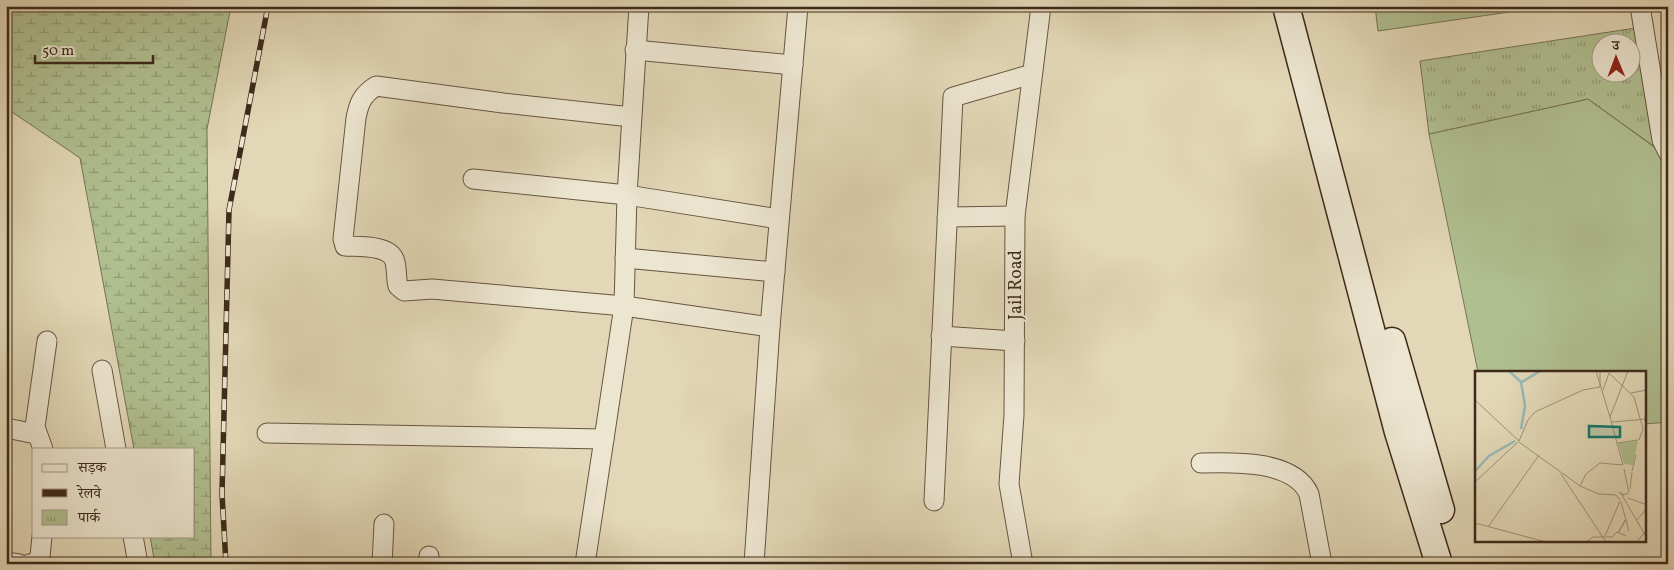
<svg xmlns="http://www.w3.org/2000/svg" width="1674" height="570" viewBox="0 0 1674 570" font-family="Vollkorn,'Noto Serif Devanagari',serif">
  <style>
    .green { fill: #b0bf90; stroke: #777456 }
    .wetland { fill: url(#wetland-marsh); stroke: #777456 }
    .park { fill: url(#park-tufts); stroke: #777456; fill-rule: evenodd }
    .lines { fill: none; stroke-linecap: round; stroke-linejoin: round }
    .street-casing { stroke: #675542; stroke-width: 21 }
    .secondary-casing { stroke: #3e2a1b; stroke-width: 29 }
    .street { stroke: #ece5d0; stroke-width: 19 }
    .secondary { stroke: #ece5d0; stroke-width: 26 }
    .rail-casing { stroke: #3e2a1b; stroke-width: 5.5 }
    .rail { stroke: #ece5d0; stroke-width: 4; stroke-dasharray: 11; stroke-linecap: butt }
    .labels { text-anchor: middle; stroke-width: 4; stroke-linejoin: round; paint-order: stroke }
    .street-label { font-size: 18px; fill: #3e2a1b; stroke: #ece5d0 }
    .inset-river { fill: none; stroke: #96b8b5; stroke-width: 2.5 }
    .inset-road { fill: none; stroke: #a09278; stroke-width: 1 }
    .view { fill: #0f766e; fill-opacity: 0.15; stroke: #0f766e; stroke-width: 2.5 }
    .inset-edge { fill: none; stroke: #3e2a1b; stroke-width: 2.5 }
  </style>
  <defs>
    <pattern id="wetland-marsh" width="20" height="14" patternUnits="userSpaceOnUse" patternTransform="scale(1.25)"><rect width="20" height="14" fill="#b0bf90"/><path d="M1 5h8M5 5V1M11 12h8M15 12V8" fill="none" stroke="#919b75"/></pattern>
    <pattern id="park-tufts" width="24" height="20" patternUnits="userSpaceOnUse" patternTransform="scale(1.25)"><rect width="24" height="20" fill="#b0bf90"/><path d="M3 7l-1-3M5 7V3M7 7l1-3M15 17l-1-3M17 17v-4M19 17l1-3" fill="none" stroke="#919b75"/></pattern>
  </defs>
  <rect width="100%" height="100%" fill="#e2d7b6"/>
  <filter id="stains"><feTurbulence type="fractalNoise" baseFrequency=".004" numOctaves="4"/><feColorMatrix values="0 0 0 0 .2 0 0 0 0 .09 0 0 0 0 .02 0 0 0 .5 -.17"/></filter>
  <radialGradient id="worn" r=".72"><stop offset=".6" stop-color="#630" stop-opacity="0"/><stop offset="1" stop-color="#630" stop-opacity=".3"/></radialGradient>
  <g class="green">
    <path d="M1375 6H1537V8L1378 31Z"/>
    <path d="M1588 99 1668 157V422L1645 424V372H1478L1429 134Z"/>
  </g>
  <path class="wetland" d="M6 6H231L207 129 211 564H155L150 536H194V449H134L80 158 6 108Z"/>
  <path class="park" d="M1642 27 1662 152 1588 99 1429 134 1420 61ZM1602 42H1632V72H1602Z"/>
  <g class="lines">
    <g class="street-casing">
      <g id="street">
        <path d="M1640 6 1662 140 1668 152"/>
        <path d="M635 50 793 65"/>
        <path d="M631 117 503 103 376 86C362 95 359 103 356 118L343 239 345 246C359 247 391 244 395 262 397 270 396 278 398 286L404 291 432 289 624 306 770 327"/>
        <path d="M473 179 627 195 779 219"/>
        <path d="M947 217 1015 216"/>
        <path d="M625 258 775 272"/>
        <path d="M941 336 1015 341"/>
        <path d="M102 370 116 449"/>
        <path d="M6 428 36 434"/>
        <path d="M267 433 604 439 624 306 627 195 639 6"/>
        <path d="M43 449 35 427 47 341"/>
        <path d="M1201 463C1233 462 1294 460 1309 494L1322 564"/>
        <path d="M934 501 953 97 1032 74"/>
        <path d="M133 536 138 564"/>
        <path d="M429 556V564"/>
        <path d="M6 562 19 564"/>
        <path d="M29 564 35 563 40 557 42 536"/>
        <path d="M382 564 384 524"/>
        <path d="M585 564 604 439"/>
        <path d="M754 564 770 327 798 6"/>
        <path d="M1023 564 1009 484 1014 415 1015 216 1041 6"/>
      </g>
    </g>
    <g class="secondary-casing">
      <g id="secondary">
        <path d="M1286 6 1398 432 1439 564"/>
        <path d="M1392 341 1441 510"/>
      </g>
    </g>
    <use href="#street" class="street"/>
    <use href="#secondary" class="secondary"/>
    <g class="rail-casing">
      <path id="rail" d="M226 564 222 494 229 210 268 6"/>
    </g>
    <use href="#rail" class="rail"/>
  </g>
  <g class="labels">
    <g class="street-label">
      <text transform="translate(1015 285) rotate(-90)" y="6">Jail Road</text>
    </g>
  </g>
  <g transform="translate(1475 371)">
    <rect width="171" height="171" fill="#e2d7b6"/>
    <path d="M163 70 158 94 149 93 143 72Z" fill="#b0bf90"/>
    <path class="inset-river" d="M34 0 46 11 50 35 46 58M47 11 65 0M0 100 14 85 40 70"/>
    <path class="inset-road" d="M121 0 135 46M134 2 159 26 168 58 164 69M128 19 134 2M156 22 172 19M0 29 44 70M170 49 172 25M137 51 172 48M44 70 53 49 60 41 108 19 125 16V0M44 71 105 115 124 123 141 124 145 129M142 72 163 69M148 94 135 46 153 0M149 98 154 122M157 100 161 84M86 103 131 171M0 111 43 71M105 115 111 103 125 92 148 94M155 118 157 101M147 124 170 164M149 124 144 121 148 124 151 123 153 122M153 127 172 134M146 131 154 160M150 149 143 162 151 149M162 149 172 137M0 152 71 171M13 156 64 84M130 165 145 130M111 171 118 166H137L142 161 151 165M162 171 172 158"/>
    <path class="view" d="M114 55 145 56V66H114Z"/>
    <rect width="171" height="171" class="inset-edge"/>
  </g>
  <rect width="1674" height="570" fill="none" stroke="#e2d7b6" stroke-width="25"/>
  <rect x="8" y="8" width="1659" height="555" fill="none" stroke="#3e2a1b" stroke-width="2.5"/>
  <rect x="12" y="12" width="1649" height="545" fill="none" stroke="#3e2a1b"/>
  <rect x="32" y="448" width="162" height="90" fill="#ece5d0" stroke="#a69a88"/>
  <rect x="42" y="464" width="25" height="8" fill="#ece5d0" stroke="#a69a88"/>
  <text x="78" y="472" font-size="15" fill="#3e2a1b">सड़क</text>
  <rect x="42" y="489" width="25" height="8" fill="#3e2a1b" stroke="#a69a88"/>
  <text x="78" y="498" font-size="15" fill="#3e2a1b">रेलवे</text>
  <rect x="42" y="510" width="25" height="15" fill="url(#park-tufts)" stroke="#a69a88"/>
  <text x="78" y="522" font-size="15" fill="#3e2a1b">पार्क</text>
  <g transform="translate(1616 58) rotate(359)"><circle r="24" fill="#ece5d0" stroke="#a69a88"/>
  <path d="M0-4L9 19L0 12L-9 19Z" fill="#8f2418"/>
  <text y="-8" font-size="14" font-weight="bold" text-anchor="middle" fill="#3e2a1b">उ</text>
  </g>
  <path d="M35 55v8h118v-8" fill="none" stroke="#3e2a1b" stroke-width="2.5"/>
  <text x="42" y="55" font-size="15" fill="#3e2a1b" stroke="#ece5d0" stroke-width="4" paint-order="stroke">50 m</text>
  <rect width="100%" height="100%" filter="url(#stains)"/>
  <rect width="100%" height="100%" fill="url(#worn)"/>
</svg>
